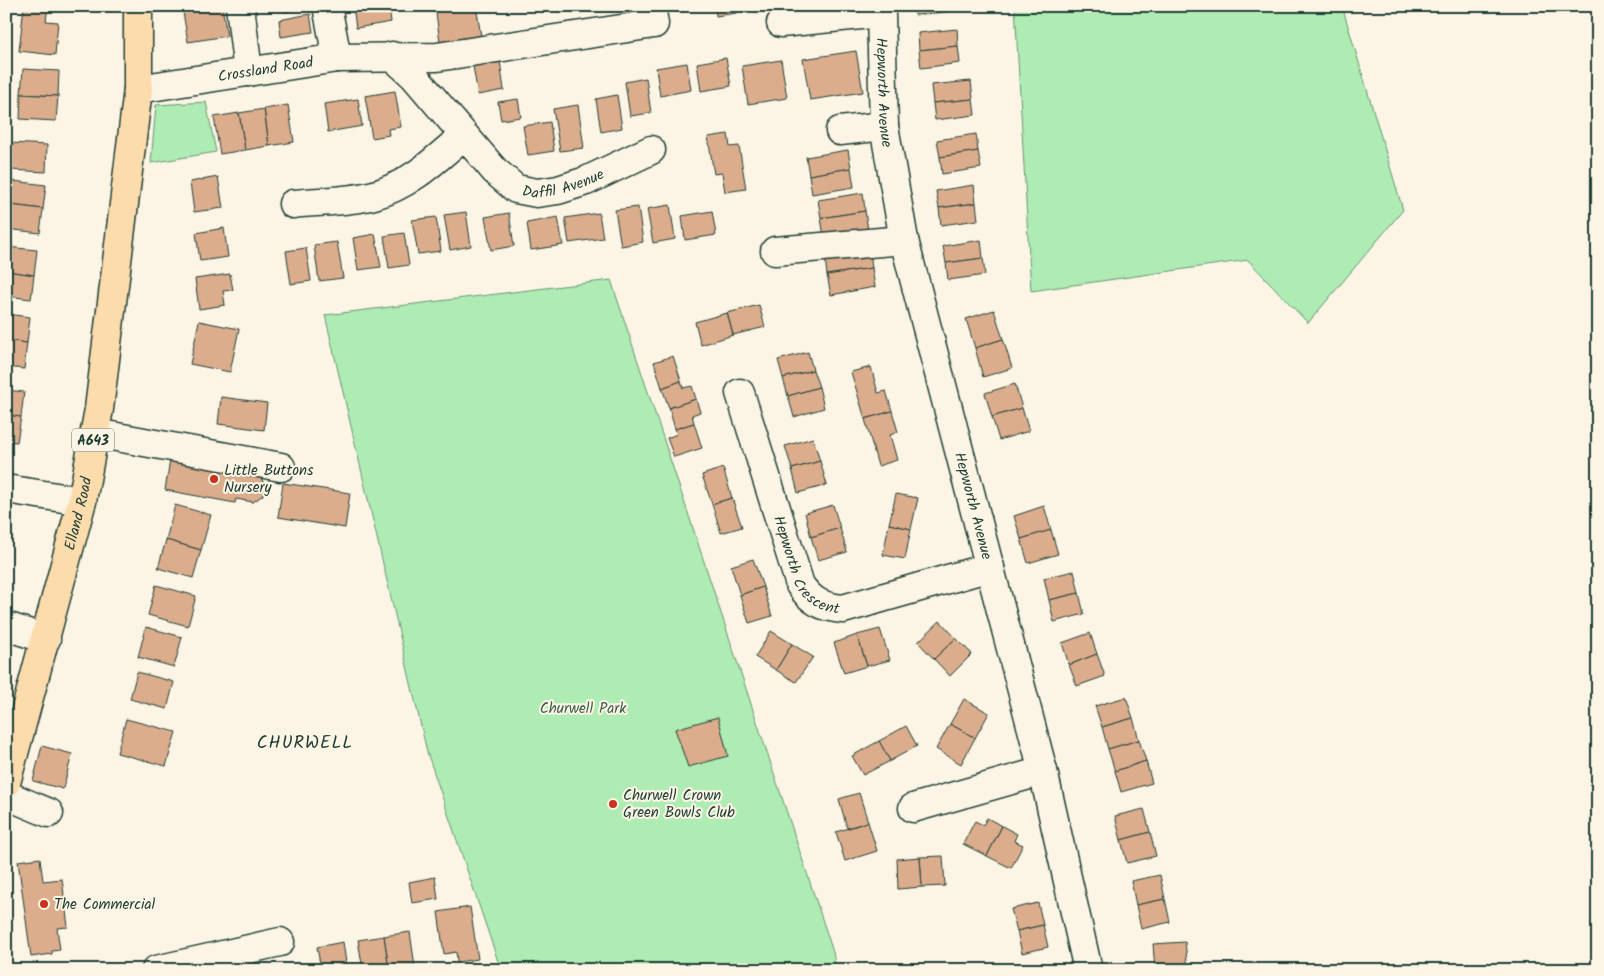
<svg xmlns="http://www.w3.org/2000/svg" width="1604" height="976" viewBox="0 0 1604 976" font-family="Kalam,sans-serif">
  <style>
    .green { fill: #aeecb3; stroke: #669474 }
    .building { fill: #dcad8d; stroke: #1f3d34 }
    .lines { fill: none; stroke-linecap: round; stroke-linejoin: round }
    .minor-casing { stroke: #1f3d34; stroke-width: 31 }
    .major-casing { stroke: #1f3d34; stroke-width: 31 }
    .minor { stroke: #fcf5e5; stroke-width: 28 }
    .major { stroke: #fcdcac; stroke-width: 28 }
    .poi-dot { fill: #c8321e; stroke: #fcf5e5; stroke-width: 2 }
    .labels { text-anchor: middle; stroke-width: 4; stroke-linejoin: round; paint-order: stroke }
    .shield { fill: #fcf5e5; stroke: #617469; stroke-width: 1 }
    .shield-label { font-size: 14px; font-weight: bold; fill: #1f3d34 }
    .street-label { font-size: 15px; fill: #1f3d34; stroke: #fcf5e5 }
    .poi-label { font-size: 15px; fill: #1f3d34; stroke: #fcf5e5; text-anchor: start }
    .park-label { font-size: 15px; fill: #3c604d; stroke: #fcf5e5 }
    .quarter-label { font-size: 18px; letter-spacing: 1px; fill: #1f3d34; stroke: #fcf5e5 }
  </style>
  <rect width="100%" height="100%" fill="#fcf5e5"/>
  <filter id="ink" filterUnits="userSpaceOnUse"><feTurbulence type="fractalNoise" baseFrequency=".02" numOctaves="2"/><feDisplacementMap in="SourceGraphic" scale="10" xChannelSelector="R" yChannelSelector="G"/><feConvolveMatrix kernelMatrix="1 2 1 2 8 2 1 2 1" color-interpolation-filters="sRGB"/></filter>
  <g filter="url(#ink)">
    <g class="green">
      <path d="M1015 6H1342L1403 210 1308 323 1248 260 1031 291Z"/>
      <path d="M206 102 216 152 151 163 156 105Z"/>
      <path d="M611 280 833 952 836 970H501L427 752 325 315Z"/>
    </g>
    <g class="building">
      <path d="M24 6H48L46 21 58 22 55 55 19 51Z"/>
      <path d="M182 6H222L227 36 188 42Z"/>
      <path d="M285 6H310V7L285 12Z"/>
      <path d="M353 6H389L391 22 356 28Z"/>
      <path d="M435 6H476L481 36 440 42Z"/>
      <path d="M715 6H736L737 13 716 16Z"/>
      <path d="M914 6H952L953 11 915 15Z"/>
      <path d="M310 14 313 32 281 37 279 20Z"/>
      <path d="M957 29 958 46 919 50 918 33Z"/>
      <path d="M958 46 960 63 921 68 919 50Z"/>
      <path d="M856 51 863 92 810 100 803 59Z"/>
      <path d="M726 58 731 86 701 91 697 63Z"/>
      <path d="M781 60 787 98 748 104 742 66Z"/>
      <path d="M500 61 504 90 478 95 473 66Z"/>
      <path d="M687 63 691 90 660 96 656 68Z"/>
      <path d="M23 69 59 71 58 96 21 94Z"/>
      <path d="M646 78 651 113 630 116 625 82Z"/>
      <path d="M971 81 973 99 933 103 931 85Z"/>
      <path d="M395 91 401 127 388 129 389 135 372 138 365 96Z"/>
      <path d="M21 94 58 96 56 121 20 119Z"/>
      <path d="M617 95 622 128 601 132 596 99Z"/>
      <path d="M358 99 362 126 328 132 324 104Z"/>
      <path d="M518 99 521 117 501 120 498 102Z"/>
      <path d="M973 99 975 115 935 120 933 103Z"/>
      <path d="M288 105 294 142 269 146 264 109Z"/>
      <path d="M578 105 584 148 560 151 553 109Z"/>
      <path d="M264 109 269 146 245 150 239 113Z"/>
      <path d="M239 113 245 150 220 154 214 117Z"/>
      <path d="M550 122 554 151 528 155 523 126Z"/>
      <path d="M728 134 730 147 739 146 746 189 725 192 722 173 714 174 708 137Z"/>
      <path d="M976 134 978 151 940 157 937 140Z"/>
      <path d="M11 143 47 145 46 172 10 170Z"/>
      <path d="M848 150 851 168 809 175 806 157Z"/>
      <path d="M978 151 981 168 942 174 940 157Z"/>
      <path d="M851 168 854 187 812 194 809 175Z"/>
      <path d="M218 177 223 208 194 212 190 182Z"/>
      <path d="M13 181 46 185 43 209 10 205Z"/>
      <path d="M974 185 976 203 939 208 936 191Z"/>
      <path d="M863 193 865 211 821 218 818 200Z"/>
      <path d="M976 203 978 220 941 225 939 208Z"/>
      <path d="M10 205 43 209 40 233 6 229Z"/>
      <path d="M670 205 675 239 653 243 647 209Z"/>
      <path d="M638 207 643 242 621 246 615 210Z"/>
      <path d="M712 211 716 235 685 240 682 216Z"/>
      <path d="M865 211 868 230 824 237 821 218Z"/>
      <path d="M466 212 471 246 450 250 444 215Z"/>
      <path d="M509 213 514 246 491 250 485 217Z"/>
      <path d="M599 213 603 238 569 243 565 218Z"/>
      <path d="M436 217 441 251 418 254 412 220Z"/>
      <path d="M558 217 563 245 531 250 527 223Z"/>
      <path d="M224 228 228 257 200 261 196 233Z"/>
      <path d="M404 233 409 265 389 268 384 236Z"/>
      <path d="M375 234 381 267 358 270 353 238Z"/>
      <path d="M981 240 983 258 946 263 943 246Z"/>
      <path d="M337 242 343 278 319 281 314 245Z"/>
      <path d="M6 247 37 250 34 275 6 271Z"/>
      <path d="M306 248 311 281 291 284 286 251Z"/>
      <path d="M870 250 872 268 827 275 825 257Z"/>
      <path d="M983 258 985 275 948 280 946 263Z"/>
      <path d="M872 268 875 287 831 295 827 275Z"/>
      <path d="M6 271 34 275 31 299 6 296Z"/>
      <path d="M230 274 233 290 223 291 225 305 199 309 195 279Z"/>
      <path d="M759 305 765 327 733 335 727 313Z"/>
      <path d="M994 310 1003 339 975 348 966 319Z"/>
      <path d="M727 313 733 335 701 345 695 322Z"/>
      <path d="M6 314 30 317 27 343 6 340Z"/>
      <path d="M199 321 239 329 230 372 190 364Z"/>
      <path d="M1003 339 1012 368 983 377 975 348Z"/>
      <path d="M6 340 27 343 24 369 6 367Z"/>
      <path d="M808 352 813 370 783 378 778 360Z"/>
      <path d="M673 356 681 381 662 388 654 362Z"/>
      <path d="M871 367 878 393 886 391 892 411 865 419 851 372Z"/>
      <path d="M813 370 819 387 788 396 783 378Z"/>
      <path d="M681 381 683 388 692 386 696 399 669 408 662 388Z"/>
      <path d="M1015 384 1022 408 992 417 985 393Z"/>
      <path d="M819 387 824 408 794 417 788 396Z"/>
      <path d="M6 390 24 392 21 417 6 415Z"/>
      <path d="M221 397 267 403 264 430 218 424Z"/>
      <path d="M696 399 700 412 692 415 694 423 675 429 669 408Z"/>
      <path d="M1022 408 1029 431 999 440 992 417Z"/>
      <path d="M892 411 898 432 890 435 897 460 878 466 865 419Z"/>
      <path d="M6 415 21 417 17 442 6 441Z"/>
      <path d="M694 423 702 448 674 457 667 438 677 434 675 429Z"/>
      <path d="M813 438 820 461 792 469 785 446Z"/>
      <path d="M171 454 258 474 265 485 263 495 253 502 236 499 235 503 165 490Z"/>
      <path d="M820 461 827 485 798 493 792 469Z"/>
      <path d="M723 468 732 498 712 504 702 475Z"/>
      <path d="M283 483 350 493 345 528 278 517Z"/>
      <path d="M896 494 918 498 911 529 889 524Z"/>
      <path d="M732 498 742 527 721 533 712 504Z"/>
      <path d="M175 505 211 515 201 550 166 540Z"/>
      <path d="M833 505 840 528 811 537 805 513Z"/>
      <path d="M1044 506 1051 530 1021 539 1014 516Z"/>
      <path d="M889 524 911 529 905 559 883 555Z"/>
      <path d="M840 528 847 552 818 560 811 537Z"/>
      <path d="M1051 530 1058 554 1028 563 1021 539Z"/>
      <path d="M166 540 201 550 193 578 158 568Z"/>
      <path d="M753 559 763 587 740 595 731 566Z"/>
      <path d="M1074 571 1079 593 1049 600 1044 578Z"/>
      <path d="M156 585 196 596 188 626 148 615Z"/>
      <path d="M763 587 772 616 749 623 740 595Z"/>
      <path d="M1079 593 1084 614 1054 622 1049 600Z"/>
      <path d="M940 621 956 638 934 659 918 642Z"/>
      <path d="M146 627 182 637 174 667 138 657Z"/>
      <path d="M880 629 890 660 867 666 857 635Z"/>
      <path d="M771 631 792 644 776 670 755 657Z"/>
      <path d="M1090 633 1097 654 1069 665 1062 643Z"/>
      <path d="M857 635 867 666 844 673 834 643Z"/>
      <path d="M956 638 972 654 950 676 934 659Z"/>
      <path d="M792 644 813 657 796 682 776 670Z"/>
      <path d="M1097 654 1105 676 1077 686 1069 665Z"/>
      <path d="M137 672 174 682 167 709 130 699Z"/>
      <path d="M1126 697 1133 718 1102 727 1095 706Z"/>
      <path d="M964 699 989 713 975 738 950 724Z"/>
      <path d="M718 717 728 756 688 767 675 729Z"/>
      <path d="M1133 718 1139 740 1108 749 1102 727Z"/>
      <path d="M126 719 176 732 166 766 117 753Z"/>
      <path d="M950 724 975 738 961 764 936 749Z"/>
      <path d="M906 726 917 746 890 761 879 741Z"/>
      <path d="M1139 740 1146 761 1115 771 1108 749Z"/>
      <path d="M879 741 890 761 863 775 852 756Z"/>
      <path d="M42 746 72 754 63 789 33 781Z"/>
      <path d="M1146 761 1152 783 1121 792 1115 771Z"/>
      <path d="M859 793 868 822 847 828 839 799Z"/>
      <path d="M1144 809 1150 832 1121 840 1115 816Z"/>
      <path d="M987 818 1002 826 987 856 963 844 975 821 983 825Z"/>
      <path d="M868 822 877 851 845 861 836 832Z"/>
      <path d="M1002 826 1017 834 1014 841 1023 845 1011 868 987 856Z"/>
      <path d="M1150 832 1156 856 1127 863 1121 840Z"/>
      <path d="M943 856 945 886 922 887 920 857Z"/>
      <path d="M920 857 922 887 898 889 897 859Z"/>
      <path d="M40 858 43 881 62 879 68 927 57 928 60 950 52 951V954L31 957 18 861Z"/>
      <path d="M1160 875 1165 899 1136 905 1131 881Z"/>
      <path d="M435 877 438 899 412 903 409 882Z"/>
      <path d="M1165 899 1170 922 1141 929 1136 905Z"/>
      <path d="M1038 903 1043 925 1017 931 1011 909Z"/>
      <path d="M470 907 478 959 457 962 456 952 444 954 438 912Z"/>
      <path d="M1043 925 1048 947 1022 953 1017 931Z"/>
      <path d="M410 932 415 967 389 970 384 936Z"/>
      <path d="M384 936 389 970H363L358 940Z"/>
      <path d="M343 942 347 970H321L317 947Z"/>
      <path d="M1185 942 1188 970H1155L1153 944Z"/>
    </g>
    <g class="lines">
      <g class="minor-casing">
        <g id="minor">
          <path d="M240 6 248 72"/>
          <path d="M327 6 337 58"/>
          <path id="s1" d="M781 23 881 13 884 126 904 240 1043 771 1088 970"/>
          <path id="s2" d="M392 56 413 75 495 171 516 189 537 193 558 190 586 181 651 150"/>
          <path id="s3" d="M138 89 337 58 437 57 654 24 651 6"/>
          <path d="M840 131 884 126"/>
          <path d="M293 204C319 201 348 202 374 195 409 186 436 159 463 136"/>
          <path d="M775 251 904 240"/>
          <path id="s4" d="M740 393 800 585C812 602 822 607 843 609L990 567"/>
          <path d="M95 433 281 467"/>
          <path d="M6 489 82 501"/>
          <path d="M6 626 46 639"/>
          <path d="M6 795 49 813"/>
          <path d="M913 808 1043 771"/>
          <path d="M156 970 280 942"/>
        </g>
      </g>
      <g class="major-casing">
        <g id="major">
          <path id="s5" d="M6 783 82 501 99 409 138 89V6"/>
        </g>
      </g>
      <use href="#minor" class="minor"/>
      <use href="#major" class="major"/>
    </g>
  </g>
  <g class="poi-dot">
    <circle cx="214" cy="479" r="5"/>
    <circle cx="613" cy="804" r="5"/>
    <circle cx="44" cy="904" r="5"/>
  </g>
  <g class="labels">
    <rect class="shield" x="72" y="428.5" width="42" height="23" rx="4"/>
    <g class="shield-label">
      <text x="93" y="445">A643</text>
    </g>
    <g class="street-label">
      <text dy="5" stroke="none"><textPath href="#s3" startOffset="129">Crossland Road</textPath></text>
      <text dy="5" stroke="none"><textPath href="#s1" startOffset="180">Hepworth Avenue</textPath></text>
      <text dy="5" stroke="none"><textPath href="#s2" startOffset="231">Daffil Avenue</textPath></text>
      <text dy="5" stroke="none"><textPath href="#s1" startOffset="604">Hepworth Avenue</textPath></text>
      <text dy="5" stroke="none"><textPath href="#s5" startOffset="279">Elland Road</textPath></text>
      <text dy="5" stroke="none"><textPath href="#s4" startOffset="189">Hepworth Crescent</textPath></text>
    </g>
    <g class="poi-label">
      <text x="224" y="475">Little Buttons<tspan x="224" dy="17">Nursery</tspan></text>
      <text x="623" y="800">Churwell Crown<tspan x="623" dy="17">Green Bowls Club</tspan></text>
      <text x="54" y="909">The Commercial</text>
    </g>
    <g class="park-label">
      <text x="583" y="713">Churwell Park</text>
    </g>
    <g class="quarter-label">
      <text x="305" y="748">CHURWELL</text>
    </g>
  </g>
  <rect width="1604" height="976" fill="none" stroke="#fcf5e5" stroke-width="25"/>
  <rect x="12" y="12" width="1579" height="951" fill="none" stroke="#1f3d34" stroke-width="2" filter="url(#ink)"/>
</svg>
